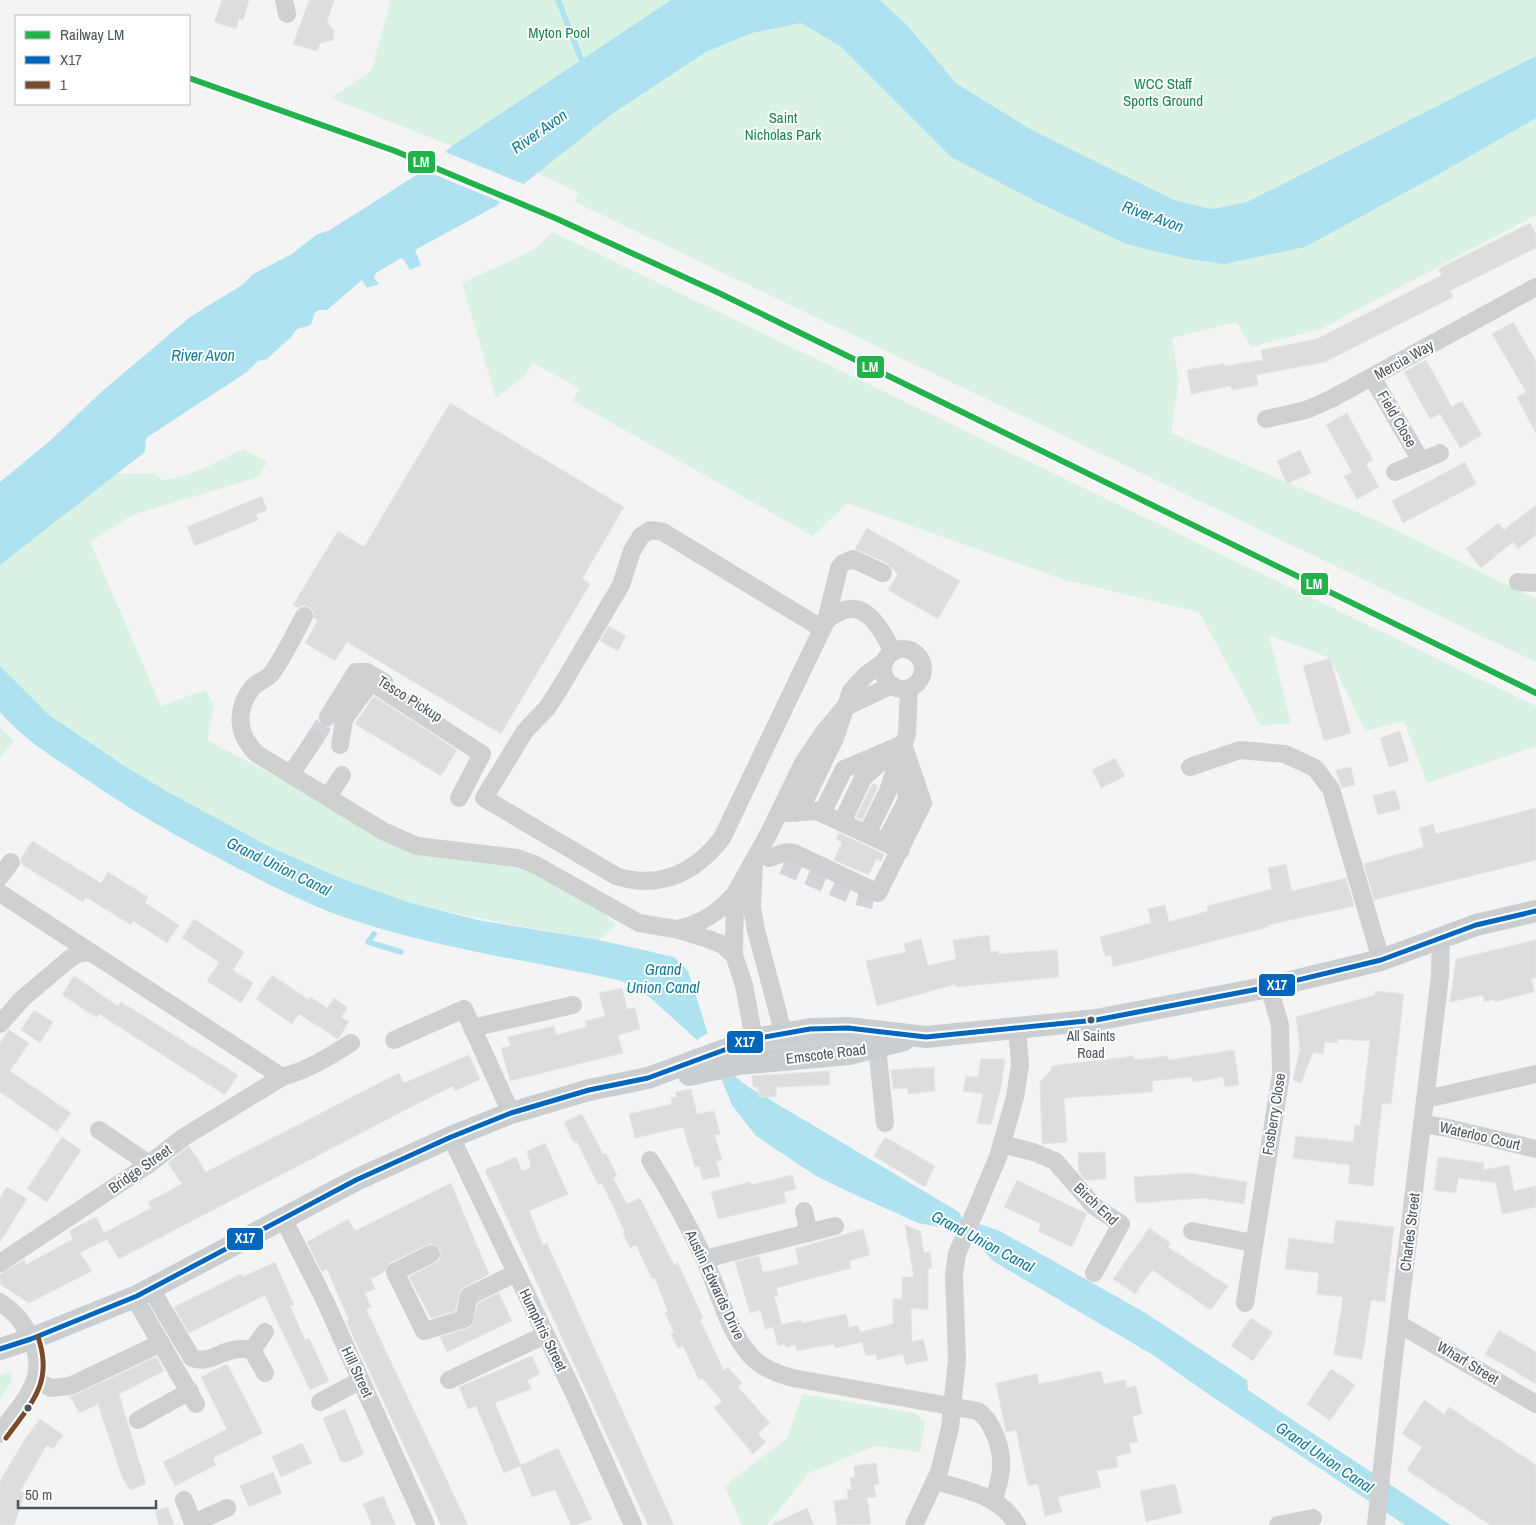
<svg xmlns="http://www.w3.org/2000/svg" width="1536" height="1525" viewBox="0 0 1536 1525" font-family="'Archivo Narrow',sans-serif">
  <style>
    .green { fill: #d9f2e3 }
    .water { fill: #aee2f0 }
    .pier { fill: #f4f4f4 }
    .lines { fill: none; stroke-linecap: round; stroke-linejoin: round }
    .stream { stroke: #aee2f0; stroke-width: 5.5 }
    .building { fill: #ddddde; stroke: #e5e6e7 }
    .minor-tunnel { stroke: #d2d4d7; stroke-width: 18; stroke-dasharray: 18 9; stroke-linecap: butt }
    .minor { stroke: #ced0d2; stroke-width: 18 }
    .major { stroke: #caced1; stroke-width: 22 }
    .bus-1-casing { stroke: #fff; stroke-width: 9 }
    .bus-2-casing { stroke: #fff; stroke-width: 9 }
    .bus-1 { stroke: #0065bd; stroke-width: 5 }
    .bus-2 { stroke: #7a4b2a; stroke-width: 5 }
    .rail-1-casing { stroke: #fff; stroke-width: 10 }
    .rail-1 { stroke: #22b24c; stroke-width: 6 }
    .bus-dot { fill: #4a5661; stroke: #fff; stroke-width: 2 }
    .labels { text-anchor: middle; stroke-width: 4; stroke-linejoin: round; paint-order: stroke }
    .bus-label { font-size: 14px; fill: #4a5661; stroke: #fff }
    .park-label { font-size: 15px; fill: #17864f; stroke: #fff }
    .street-label { font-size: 15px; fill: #4a5661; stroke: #fff }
    .water-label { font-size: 16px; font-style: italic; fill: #0c7c9b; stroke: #fff }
    .line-badge { stroke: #fff; stroke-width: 2 }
    .badge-label { font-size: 14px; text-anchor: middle; font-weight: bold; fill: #fff }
  </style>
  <rect width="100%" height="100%" fill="#f4f4f4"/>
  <g class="green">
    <path d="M391 0H671L452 146 331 98 371 71Z"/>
    <path d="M880 0H1536V56L1247 202 1212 209 1174 200 1030 129 956 83 906 24Z"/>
    <path d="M801 23 840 46 951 157 1126 244 1536 117V215L1321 329 1251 347 1237 322 1172 338 1179 381 1171 433 1373 519 1536 599V662L575 202 578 192 537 173 613 113 706 52 752 33Z"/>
    <path d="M553 232 1536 706V746L1427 783 1404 721 1365 731 1330 658 1269 635 1291 723 1261 726 1199 612 1065 580 847 503 813 536 573 401 579 388 533 363 525 376 496 398 462 283 533 250Z"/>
    <path d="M244 449 267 462 259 477 132 515 90 542 161 706 205 690 214 705 207 740 284 781 360 827 420 856 484 859 536 873 598 907 616 925 599 940C535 928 472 919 410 902 311 875 216 823 130 769 102 752 73 735 48 714 31 699 16 682 0 666V565L117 474 155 473 162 480C191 478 219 460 244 449Z"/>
    <path d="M0 727 14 741 0 758Z"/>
    <path d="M11 1371 12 1381 0 1399V1375Z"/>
    <path d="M803 1394 914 1413 925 1421 920 1452 875 1446 809 1473 767 1525H742L725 1488 733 1479 787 1438Z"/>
  </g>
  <g class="water">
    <path d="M671 0H880L906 24 956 83 1030 129 1174 200 1212 209 1247 202 1536 56V118L1439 174 1305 247 1224 264 1188 259 1126 244 1037 202 951 157 840 46 801 23 752 33 706 52 612 114 496 206 415 250 421 265 410 270 404 260 401 258 376 273 374 278 379 284 367 288 362 280 327 310H318L314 314 311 325 297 329 291 337 267 359 258 361 247 372 146 438 145 452 0 565V482L51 440 100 393 190 317 242 285 253 274 292 254 316 235 330 230 421 172 452 146Z"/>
    <path d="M0 666 49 715 123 765 166 791 268 846 340 878 408 902 478 920 599 940 674 957 688 971 707 1031 726 1070 750 1088 959 1212 962 1218 1000 1231 1144 1312 1247 1380 1248 1390 1451 1525H1405L1211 1396 1153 1355 993 1261 975 1241 957 1230 918 1223 847 1191 816 1176 756 1136 732 1105 722 1081 696 1039 647 995 632 985 618 980C531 961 442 949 356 921 319 910 284 892 249 874 198 848 150 822 102 790 68 766 27 744 0 712Z"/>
  </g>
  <g class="pier">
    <path d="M443 151 526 185 503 203 421 169Z"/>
    <path d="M710 1031 731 1071 733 1077 718 1080 694 1042Z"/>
  </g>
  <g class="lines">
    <g class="stream">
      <path d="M558 0 581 59"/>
      <path d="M374 934 368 942 401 952"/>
    </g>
  </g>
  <g class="building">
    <path d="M222 0H249L243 20 239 18 236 29 214 22Z"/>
    <path d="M309 0H334L327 22 334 30 333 40 320 43 317 51 293 44Z"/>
    <path d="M1530 223 1536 234V248L1450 291 1453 297 1325 362 1256 375 1258 385 1232 390 1231 386 1191 394 1187 370 1224 363V366L1263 360 1261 350 1317 339 1442 275 1438 269Z"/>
    <path d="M1513 322 1536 361V434L1517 397 1526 392 1492 334Z"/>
    <path d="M1426 360 1452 407 1462 401 1482 435 1460 448 1440 414 1449 409 1430 419 1404 372Z"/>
    <path d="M450 403 624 507 582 579 590 584 501 734 347 642 335 661 305 643 318 620 314 618 313 611 309 607 303 605 298 608 293 605 338 531 364 547Z"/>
    <path d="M1347 413 1373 460 1366 464 1379 487 1357 499 1344 476 1352 472 1326 425Z"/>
    <path d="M1300 450 1311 473 1287 484 1277 461Z"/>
    <path d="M1465 462 1476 484 1403 523 1392 501Z"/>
    <path d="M262 496 267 510 256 514 258 520 195 546 187 527Z"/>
    <path d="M1536 505V535L1518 549 1513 542 1481 568 1466 549 1498 523 1504 530Z"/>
    <path d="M867 528 960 581 938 619 888 590 898 574 887 563 855 549Z"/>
    <path d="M609 626 626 636 618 651 600 641Z"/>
    <path d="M1330 658 1351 733 1324 741 1303 666Z"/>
    <path d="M374 696 457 750 441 776 355 724Z"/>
    <path d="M318 719 322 726 330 727 324 737 320 731 311 730Z"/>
    <path d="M1400 731 1409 761 1389 767 1380 738Z"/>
    <path d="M1115 758 1125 776 1101 788 1092 770Z"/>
    <path d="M1351 767 1355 785 1342 788 1336 770Z"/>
    <path d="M873 783 878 786 862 820 856 817Z"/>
    <path d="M1395 790 1401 809 1378 815 1373 796Z"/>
    <path d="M1536 808V860L1374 900 1364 864 1424 847 1419 828 1433 824 1436 834Z"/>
    <path d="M839 833 884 854 881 861 876 859 869 875 834 860 842 842 836 839Z"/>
    <path d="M32 841 101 883 108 872 148 897 145 903 179 925 167 943 133 921 131 925 86 897 83 902 21 864V858Z"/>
    <path d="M1286 864 1292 891 1346 878 1354 906 1268 925V927L1113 967 1111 955 1105 956 1100 937 1151 923 1148 909 1165 905 1169 922 1208 911 1207 906 1272 889 1268 868Z"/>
    <path d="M194 919 244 952 233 970 253 983 241 1003 207 981 219 962 182 938Z"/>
    <path d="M989 935 991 952 998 951 999 954 1057 950 1059 977 956 987V984L877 1006 866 961 906 952 904 944 921 939 928 966 956 959 953 940Z"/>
    <path d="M1536 940V978L1531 979 1534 992 1495 1002V999L1484 1002 1483 995 1450 1002 1456 959Z"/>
    <path d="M272 975 309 1000 310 997 327 1008 334 998 348 1008 341 1017 349 1022 338 1039 299 1014 292 1024 256 999Z"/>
    <path d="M74 976 118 1006 121 1002 238 1075 225 1095 99 1014 96 1017 62 995Z"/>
    <path d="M622 988 627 1009 635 1008 640 1029 618 1035 623 1053 510 1081 501 1048 510 1046 508 1037 554 1026 556 1035 587 1027 585 1021 605 1016 599 993Z"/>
    <path d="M1375 991 1404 994 1391 1104 1382 1103 1373 1186 1348 1183 1350 1165 1293 1158 1296 1136 1353 1142 1355 1125 1360 1126 1370 1041 1338 1039 1337 1043 1325 1042 1323 1054 1313 1052 1301 1083 1293 1080 1300 1048 1296 1017 1375 995Z"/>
    <path d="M34 1010 53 1022 40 1043 21 1030Z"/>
    <path d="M9 1030 29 1043 10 1071 71 1113 57 1132 0 1092V1043Z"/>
    <path d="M1234 1050 1239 1085 1225 1087 1223 1077 1193 1082 1192 1077 1152 1081 1153 1092 1064 1098 1067 1142 1042 1144 1040 1082 1051 1070V1066L1134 1056V1060L1167 1056 1168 1060Z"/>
    <path d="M469 1055 480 1079 455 1091 453 1086 415 1105 119 1259 107 1239 80 1253 92 1271 29 1303 0 1284V1274L24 1260 26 1265 73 1239 69 1231 96 1217 104 1233 151 1208 148 1202 182 1184 168 1163 189 1146 206 1172 399 1073 404 1083Z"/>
    <path d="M981 1059H1005L1001 1087 991 1125 977 1123 983 1094 963 1091 966 1076 978 1077Z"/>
    <path d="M934 1067 935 1091 908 1094 907 1088 893 1089 891 1070Z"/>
    <path d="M829 1071 830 1085 776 1087V1097H759L758 1087H753L752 1076Z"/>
    <path d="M691 1089 697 1114 714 1111 720 1134 715 1135 722 1160 716 1161 720 1176 703 1180 699 1166 695 1167 683 1127 635 1138 629 1114 672 1104 671 1098 677 1097 676 1092Z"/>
    <path d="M582 1114 603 1154 606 1153 617 1176 613 1178 627 1204 640 1198 674 1265 678 1263 703 1318 700 1320 724 1371 728 1367 742 1383 738 1387 770 1423 758 1434 766 1442 753 1454 714 1408 722 1401 702 1378 699 1380 683 1346 678 1348 671 1334 674 1332 665 1313 668 1312 655 1278 652 1279 636 1245 630 1248 623 1233 625 1232 602 1183 598 1185 577 1142 574 1143 564 1122Z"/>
    <path d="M62 1137 81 1150 47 1202 27 1189Z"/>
    <path d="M885 1137 935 1166 925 1187 874 1156Z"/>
    <path d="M545 1143 568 1194 529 1211 543 1245 547 1243 674 1525H648L485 1170 516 1157 522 1171 531 1167 527 1151Z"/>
    <path d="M1105 1152 1106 1179 1085 1180 1079 1172 1078 1153Z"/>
    <path d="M1438 1157 1484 1163 1483 1170 1509 1165 1514 1191 1536 1186V1207L1502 1214 1496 1183 1458 1178 1456 1193 1434 1190Z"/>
    <path d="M1189 1173 1247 1182 1244 1204 1202 1198 1136 1203 1134 1177Z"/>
    <path d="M792 1175 796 1189 784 1192 786 1203 718 1219 711 1192 750 1182 751 1185Z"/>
    <path d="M1017 1180 1087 1214 1072 1247 1038 1231 1041 1224 1004 1207Z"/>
    <path d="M451 1183 489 1274 461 1289 455 1311 431 1318 409 1277 440 1260 441 1250 431 1243 390 1263 384 1272 371 1279 375 1289 365 1293 371 1307 366 1309 468 1525H441L346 1321 349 1320 327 1269 322 1272 307 1242 348 1219 355 1231Z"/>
    <path d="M7 1187 27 1199 0 1242V1198Z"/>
    <path d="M1336 1220 1394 1227 1385 1302 1371 1300 1362 1359 1334 1355 1343 1297 1317 1294 1319 1273 1285 1269 1289 1238 1333 1244Z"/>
    <path d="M905 1225 920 1231 924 1253 930 1252 932 1268 928 1269V1310L911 1308 912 1342 923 1339 928 1360 906 1365 903 1354 877 1360 876 1354 866 1356 862 1342 835 1348 834 1344 797 1351 795 1345 786 1348 784 1344 778 1346 773 1327 801 1320 802 1323 846 1314 849 1328 858 1325 860 1332 893 1324V1299H902V1277H914Z"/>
    <path d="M1149 1228 1170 1243 1168 1247 1228 1286 1211 1310 1152 1270 1135 1294 1113 1279Z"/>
    <path d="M863 1229 870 1255 849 1261 851 1268 776 1288 778 1295 774 1296 782 1325 765 1329 760 1310 750 1313 735 1262 759 1256 763 1272 772 1271 799 1264 795 1249Z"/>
    <path d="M275 1262 294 1305 290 1306 305 1340 309 1338 329 1381 310 1390 265 1295 189 1333 174 1307 241 1274 242 1277Z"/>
    <path d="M499 1293 512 1321 447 1352 440 1337 471 1327 478 1303Z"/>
    <path d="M1251 1318 1273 1332 1253 1361 1231 1346Z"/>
    <path d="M1499 1330 1536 1352V1384L1485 1354Z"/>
    <path d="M532 1356 540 1374 527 1380 531 1389 495 1403 521 1465 558 1448 592 1519 576 1525H571L555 1490 532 1497 520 1466 504 1473 476 1406 468 1409 459 1387Z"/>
    <path d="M156 1357 164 1371 119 1394 146 1484 130 1490 122 1477 98 1404 80 1413 70 1397Z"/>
    <path d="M227 1364 263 1433 213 1458 216 1465 175 1486 163 1462 227 1429 201 1377Z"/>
    <path d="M1331 1369 1355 1385 1330 1421 1307 1404Z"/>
    <path d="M1101 1371 1104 1384 1125 1380 1127 1388 1136 1386 1142 1414 1132 1416 1138 1442 1129 1443 1131 1453 1116 1456 1118 1467 1097 1471 1101 1487 1058 1497 1062 1512 1045 1516 1038 1484 1028 1486 1016 1430 1006 1432 996 1383 1037 1374 1039 1384Z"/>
    <path d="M1424 1400 1444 1414 1449 1407 1536 1465V1525H1490L1407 1470 1422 1447 1402 1434Z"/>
    <path d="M345 1409 364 1454 347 1462H341L323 1418Z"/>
    <path d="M40 1419 63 1435 53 1449 47 1445 20 1491 25 1493 14 1525H0V1481L25 1439Z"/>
    <path d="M302 1443 312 1463 281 1477 272 1457Z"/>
    <path d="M876 1463 879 1484 874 1485 876 1497 867 1498 871 1524 837 1525 834 1501 848 1499 847 1490 852 1489 850 1478 855 1477 854 1466Z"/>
    <path d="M273 1472 282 1493 249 1507 240 1486Z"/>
    <path d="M1175 1484 1182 1513 1146 1522 1140 1491Z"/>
    <path d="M383 1496 396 1525H372L363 1504Z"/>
    <path d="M168 1507 174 1525H159L155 1511Z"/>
    <path d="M807 1508 814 1525H770Z"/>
  </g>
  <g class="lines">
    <g class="minor-tunnel">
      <path d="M314 740 328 717"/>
      <path d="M783 865 852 895 874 900"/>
    </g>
    <g class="minor">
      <path d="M284 0 287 14"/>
      <path d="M1372 377 1421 461"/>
      <path d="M1266 419 1306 410 1331 399 1536 287"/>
      <path d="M1395 472 1440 453"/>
      <path d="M1518 582 1536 583"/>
      <path d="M304 616C294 635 284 657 271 674 266 680 257 682 252 688 235 710 237 735 257 754L383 831 417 846 517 858 534 864 639 923 675 929 708 939 721 944 734 955"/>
      <path d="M826 621 839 568 843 563 853 559 883 573"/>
      <path d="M821 628 663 532 650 530 641 536 632 551 621 585 560 688 547 708 525 731 484 798 616 876C660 890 695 873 722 838L826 621C861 591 878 623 893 652"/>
      <circle cx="903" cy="669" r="20"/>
      <path d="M328 717 356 672H367L384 682"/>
      <path d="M344 719 371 682 482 754 459 798"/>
      <path d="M340 745 346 708"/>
      <path d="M1190 767 1240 750 1285 754 1315 768 1331 789 1381 960"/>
      <path d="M291 774 314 740"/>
      <path d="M328 797 342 775"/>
      <path d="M787 813 817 811 901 850"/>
      <path d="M795 813 806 798 835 738 851 691 867 674 885 661"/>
      <path d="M822 813 844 769 903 744"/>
      <path d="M842 822 863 778 889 755"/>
      <path d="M867 834 888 791 907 734 909 688"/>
      <path d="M885 842 907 800 904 769"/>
      <path d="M758 854 769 858 786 852 794 853 878 893 923 803 903 744"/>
      <path d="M754 861 752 908 756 930 783 1032 774 1042"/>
      <path d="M0 877 11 862"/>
      <path d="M0 893 282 1077"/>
      <path d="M676 929C701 924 717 914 735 894"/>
      <path d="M0 1024 22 999 68 960 77 954 89 952"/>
      <path d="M472 1028 573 1005"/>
      <path d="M394 1040 464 1009 511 1113"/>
      <path d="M1426 1099 1536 1074"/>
      <path d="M885 1123 877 1047 819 1043 772 1044 754 1039 744 985 734 955 735 894 768 835 803 763 824 732 844 708 892 685"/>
      <path d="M1423 1124 1448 1128 1536 1149"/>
      <path d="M99 1130 149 1164"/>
      <path d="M451 1137 572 1389 633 1525"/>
      <path d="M1002 1144 1033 1152 1055 1161 1094 1206 1121 1224 1094 1273"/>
      <path d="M650 1160C670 1192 688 1224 704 1258 719 1290 726 1328 750 1355 761 1368 777 1374 793 1378L978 1411C993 1421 1003 1451 1001 1469 1000 1479 997 1490 994 1500"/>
      <path d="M804 1211 809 1233"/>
      <path d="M284 1220 325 1301 426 1525"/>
      <path d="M1192 1231 1253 1243"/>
      <path d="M431 1254 395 1272 424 1331 464 1319 469 1296 516 1273"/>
      <path d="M705 1259 835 1226"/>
      <path d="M0 1263 149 1164 184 1137 282 1077C308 1070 329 1057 351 1043"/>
      <path d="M151 1289 192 1358C212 1366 224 1344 252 1350L265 1373"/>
      <path d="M134 1297 196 1404"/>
      <path d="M0 1302C18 1315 22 1321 32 1341 50 1381 20 1403 0 1434"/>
      <path d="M1245 1303 1281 1074 1280 1025 1269 987"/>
      <path d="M1399 1324 1536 1404"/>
      <path d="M252 1350 265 1332"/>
      <path d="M35 1380 51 1388 70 1386 161 1343"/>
      <path d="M449 1380 545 1335"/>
      <path d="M320 1402 361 1380"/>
      <path d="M138 1420 190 1391"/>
      <path d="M935 1481C966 1490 1000 1495 1017 1525"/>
      <path d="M184 1500 194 1525"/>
      <path d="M194 1523 227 1508"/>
      <path d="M914 1525 939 1472 950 1428 957 1360 954 1275 957 1254 998 1157 1015 1097 1020 1065 1017 1028"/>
      <path d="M1278 1525 1313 1518"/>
      <path d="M1376 1525 1392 1373 1440 976 1441 938"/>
    </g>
    <g class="major">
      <path d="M689 1075 739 1064 849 1054 904 1040"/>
      <path d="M0 1349 31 1339 137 1296 356 1180 451 1137 511 1113 589 1090 648 1078 754 1039 810 1029 848 1028 926 1037 1096 1020 1269 987 1381 960 1476 925 1536 911"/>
    </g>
    <g class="bus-1-casing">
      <path id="bus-1" d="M0 1349 31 1339 137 1296 356 1180 451 1137 511 1113 589 1090 648 1078 754 1039 810 1029 848 1028 926 1037 1096 1020 1269 987 1381 960 1476 925 1536 911"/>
    </g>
    <g class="bus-2-casing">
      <path id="bus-2" d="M6 1438C31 1403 54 1383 38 1337"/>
    </g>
    <use href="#bus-1" class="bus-1"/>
    <use href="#bus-2" class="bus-2"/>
    <g class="rail-1-casing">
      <path id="rail-1" d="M189 78 395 151 555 218 719 293 1536 693"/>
    </g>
    <use href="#rail-1" class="rail-1"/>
  </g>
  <g class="bus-dot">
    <circle cx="1091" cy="1020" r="4.5"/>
    <circle cx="28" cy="1408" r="4.5"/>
  </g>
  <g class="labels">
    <g class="bus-label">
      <text x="1091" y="1041">All Saints<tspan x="1091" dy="17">Road</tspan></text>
    </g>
    <g class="park-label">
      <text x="559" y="38">Myton Pool</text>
      <text x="1163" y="89">WCC Staff<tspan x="1163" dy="17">Sports Ground</tspan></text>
      <text x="783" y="123">Saint<tspan x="783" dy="17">Nicholas Park</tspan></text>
    </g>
    <g class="street-label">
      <text transform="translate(1404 360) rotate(-29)" y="5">Mercia Way</text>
      <text transform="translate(1397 419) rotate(60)" y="5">Field Close</text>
      <text transform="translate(410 699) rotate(32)" y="5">Tesco Pickup</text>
      <text transform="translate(826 1054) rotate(-7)" y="5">Emscote Road</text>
      <text transform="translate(1274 1114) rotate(-81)" y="5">Fosberry Close</text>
      <text transform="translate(1480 1136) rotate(13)" y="5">Waterloo Court</text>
      <text transform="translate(140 1169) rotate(-35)" y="5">Bridge Street</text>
      <text transform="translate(1096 1204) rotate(43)" y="5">Birch End</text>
      <text transform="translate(1410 1232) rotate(-83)" y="5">Charles Street</text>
      <text transform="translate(715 1285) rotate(65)" y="5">Austin Edwards Drive</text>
      <text transform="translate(543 1330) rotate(64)" y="5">Humphris Street</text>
      <text transform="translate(1468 1363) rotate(31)" y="5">Wharf Street</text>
      <text transform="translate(357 1372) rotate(65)" y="5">Hill Street</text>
    </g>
    <g class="water-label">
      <text transform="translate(539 131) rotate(-35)" y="6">River Avon</text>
      <text transform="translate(1153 216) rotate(20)" y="6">River Avon</text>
      <text x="203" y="361">River Avon</text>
      <text transform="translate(279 866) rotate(26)" y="6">Grand Union Canal</text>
      <text x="663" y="975">Grand<tspan x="663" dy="18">Union Canal</tspan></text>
      <text transform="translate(983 1241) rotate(28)" y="6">Grand Union Canal</text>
      <text transform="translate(1325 1457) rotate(34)" y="6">Grand Union Canal</text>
    </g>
  </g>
  <g class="line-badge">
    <rect x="407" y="150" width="29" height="24" rx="5" fill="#22b24c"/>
    <rect x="856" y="355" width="29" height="24" rx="5" fill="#22b24c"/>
    <rect x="1300" y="572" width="29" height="24" rx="5" fill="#22b24c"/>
    <rect x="1258" y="973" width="38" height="24" rx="5" fill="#0065bd"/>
    <rect x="726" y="1030" width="38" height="24" rx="5" fill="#0065bd"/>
    <rect x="226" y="1227" width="38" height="24" rx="5" fill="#0065bd"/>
  </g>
  <g class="badge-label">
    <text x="421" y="167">LM</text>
    <text x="870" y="372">LM</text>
    <text x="1314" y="589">LM</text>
    <text x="1277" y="990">X17</text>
    <text x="745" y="1047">X17</text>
    <text x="245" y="1243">X17</text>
  </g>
  <rect x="15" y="15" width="175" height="90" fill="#ffffff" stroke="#b7bbc0"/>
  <rect x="25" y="31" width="25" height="8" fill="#22b24c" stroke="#b7bbc0"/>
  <text x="60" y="40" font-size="15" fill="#4a5661">Railway LM</text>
  <rect x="25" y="56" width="25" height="8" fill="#0065bd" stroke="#b7bbc0"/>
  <text x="60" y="65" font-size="15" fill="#4a5661">X17</text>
  <rect x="25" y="81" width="25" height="8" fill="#7a4b2a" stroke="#b7bbc0"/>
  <text x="60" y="90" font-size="15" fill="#4a5661">1</text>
  <path d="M18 1500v8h138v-8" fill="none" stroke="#4a5661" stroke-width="2.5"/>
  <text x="25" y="1500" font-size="15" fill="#4a5661" stroke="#ffffff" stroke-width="4" paint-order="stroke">50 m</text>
</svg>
